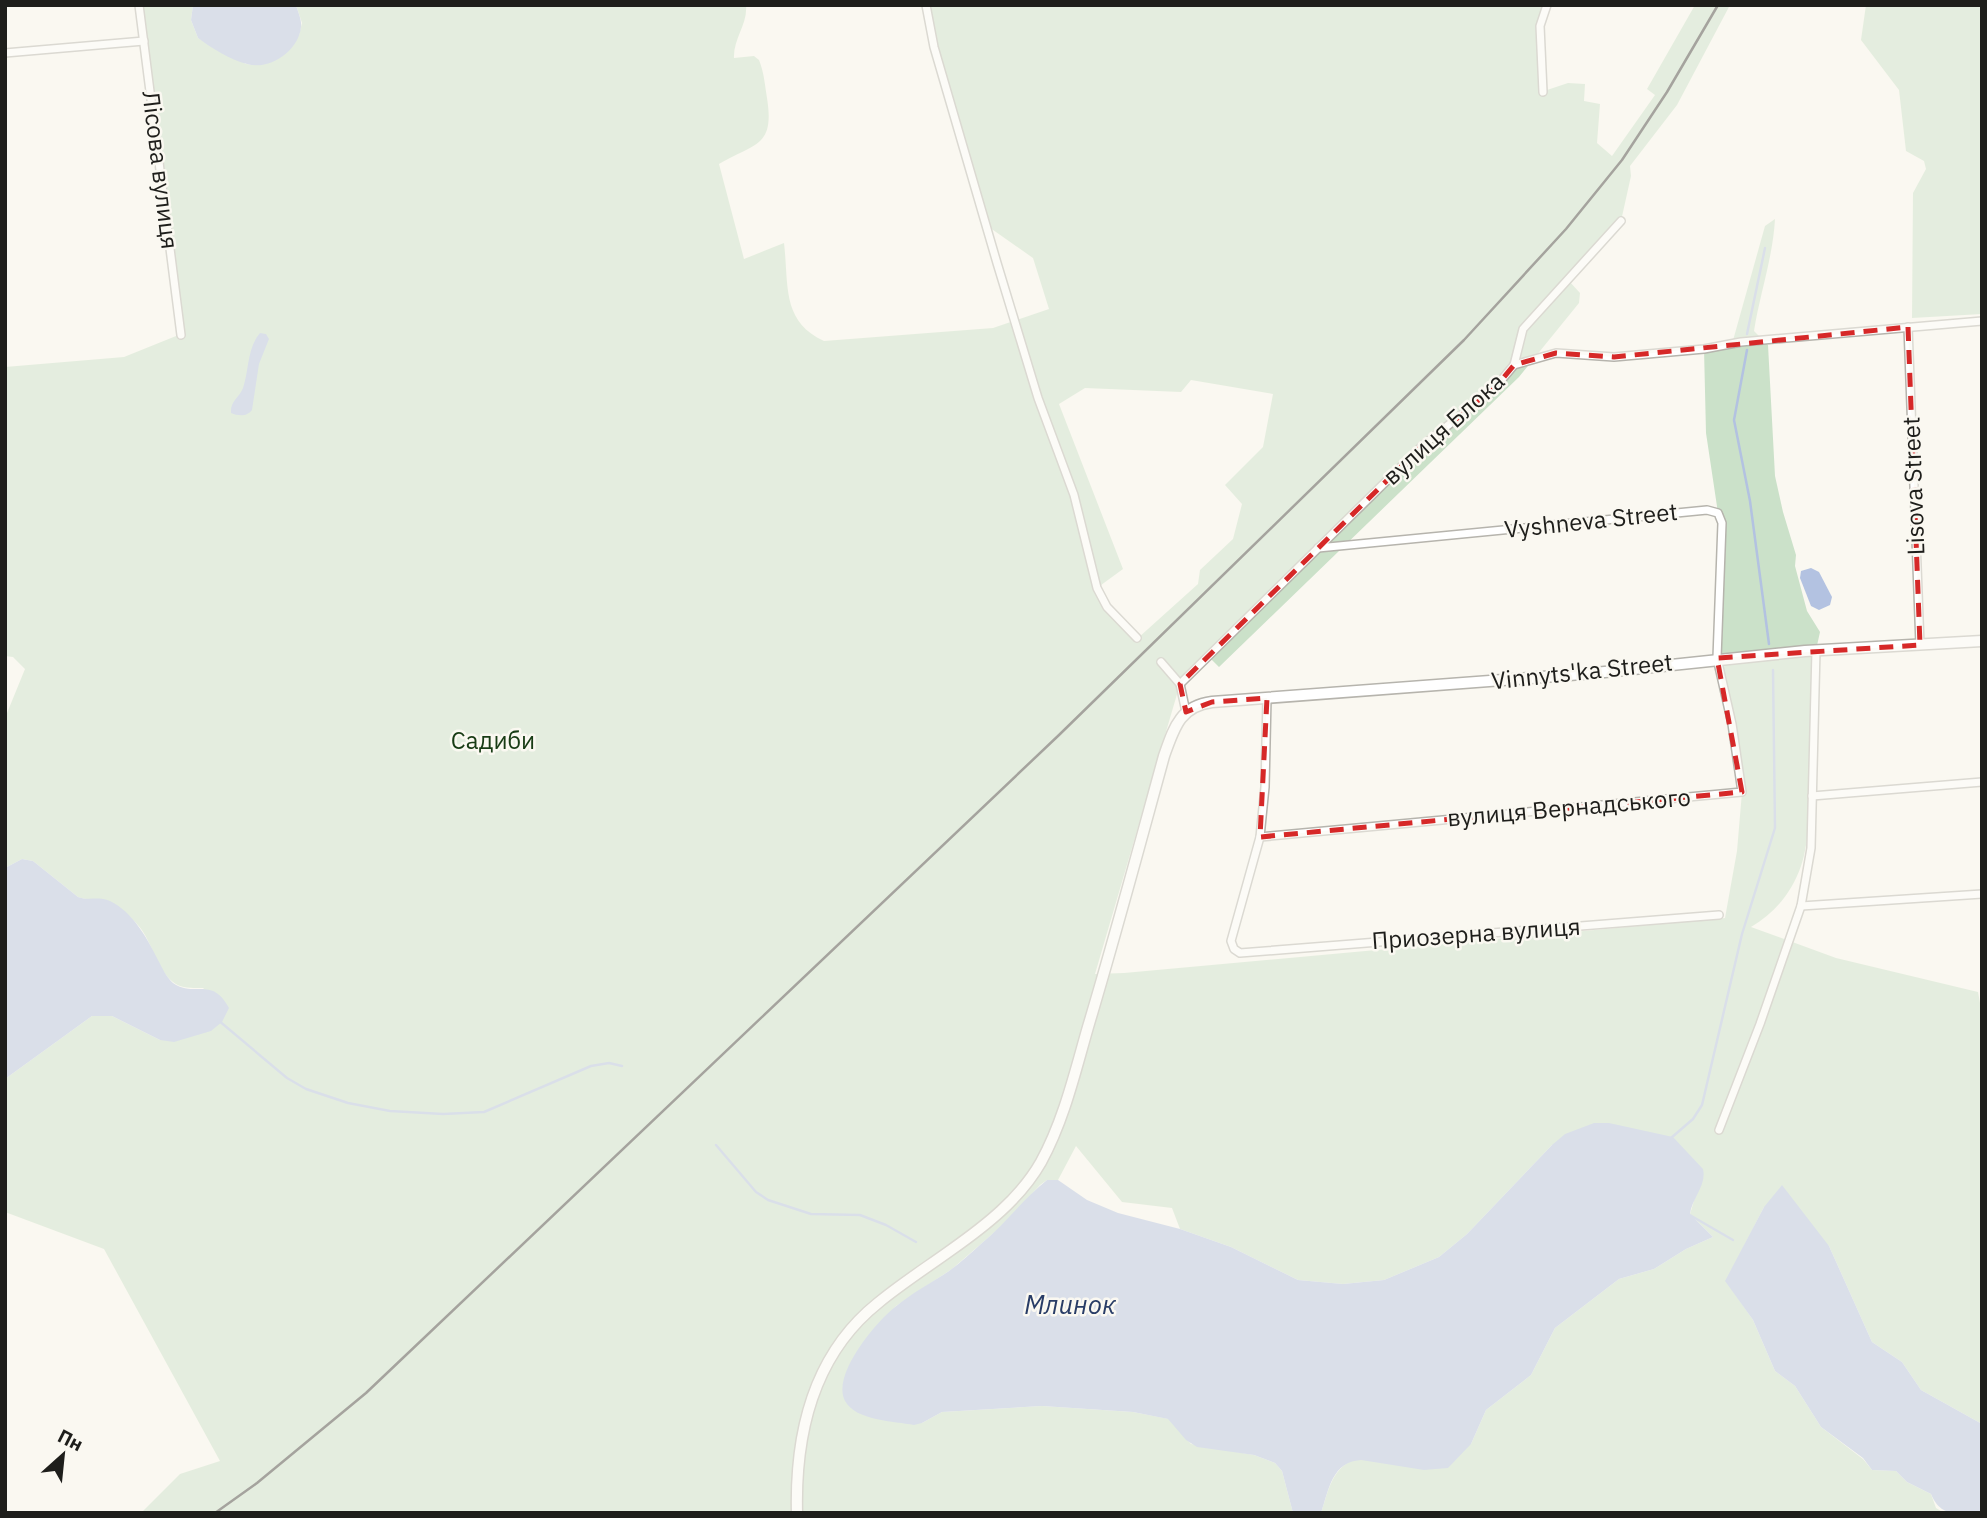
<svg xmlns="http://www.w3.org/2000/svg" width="1987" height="1518" viewBox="0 0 1987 1518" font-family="'IBM Plex Sans',sans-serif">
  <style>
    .green { fill: #cbe1c9; fill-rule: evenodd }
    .water { fill: #b3c2e1 }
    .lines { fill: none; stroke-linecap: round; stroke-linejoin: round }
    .stream { stroke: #b3c2e1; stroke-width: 2.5 }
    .minor-casing { stroke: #b6b4ad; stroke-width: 10 }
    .tertiary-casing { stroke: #b6b4ad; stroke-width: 13 }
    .minor { stroke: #fff; stroke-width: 7 }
    .tertiary { stroke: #fff; stroke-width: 10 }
    .rail { stroke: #3e3d3a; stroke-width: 2.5 }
    .marked { fill: none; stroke: #d62828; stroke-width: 5; stroke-dasharray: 14 9; stroke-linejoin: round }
    .labels { text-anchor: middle; stroke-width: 5; stroke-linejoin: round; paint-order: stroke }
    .street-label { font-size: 24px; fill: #1e1e1b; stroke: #faf8f1 }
    .park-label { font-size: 24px; fill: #183c15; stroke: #faf8f1 }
    .water-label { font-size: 26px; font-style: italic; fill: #283c66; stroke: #faf8f1 }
  </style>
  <rect width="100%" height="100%" fill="#faf8f1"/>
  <g class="green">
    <path d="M139 5H193L191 20 198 38 246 64 256 65 299 35 302 23 296 5H746C748 24 733 39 734 58L754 56 759 60C764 72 765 86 767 98 775 148 754 143 719 164L744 259 784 243C789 285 781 321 824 341L993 328 1049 309 1033 258 986 225 926 5H1547L1541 18 1544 91 1568 83 1585 84 1584 101 1600 104 1597 143 1612 156 1655 95 1647 89 1695 5H1730L1677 105 1630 166 1631 176 1621 221 1569 281 1580 293 1579 303 1519 377 1219 667 1208 656 1180 684 1095 974 1124 973 1725 918 1737 851 1742 792 1717 658 1722 523 1718 513 1706 433 1704 349 1732 344 1765 226 1775 219C1773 257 1760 293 1754 331L1768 345 1775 476 1783 512 1796 555 1795 566 1807 611 1820 632 1816 650C1815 708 1816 766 1809 823 1807 837 1806 852 1801 866 1792 892 1775 913 1751 927L1836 958 1978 992 1980 1003 1982 1004V1424L1921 1390 1902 1362 1872 1342 1829 1246 1764 1207 1726 1281 1753 1320 1775 1371 1795 1386 1821 1427 1863 1459 1872 1470 1896 1471 1907 1482 1931 1494 1936 1508 1944 1513H1321C1328 1492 1331 1470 1353 1460L1471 1444 1486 1410 1531 1375 1555 1328 1619 1279 1654 1269 1686 1249 1713 1237 1690 1214 1696 1194 1552 1145 1467 1234 1439 1257 1384 1280 1343 1284 1298 1280 1231 1247 1180 1229 1172 1208 1122 1202 1076 1146 1058 1180H1047L1040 1185 1004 1224 952 1269 896 1306 858 1350 922 1423 942 1412 1042 1406 1133 1412 1169 1419 1191 1444 1254 1455 1275 1463 1282 1471 1293 1513H141L180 1474 220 1461 104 1249 5 1212V1079L92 1016H112L160 1040 204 988C193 988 181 989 173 982 160 972 153 949 145 935 139 924 125 911 114 904 102 896 90 902 78 897L33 861 22 859 5 868V718L25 669 13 657 5 656V367L124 357 181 334ZM1191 380 1273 394 1263 447 1225 485 1242 504 1233 539 1200 570 1198 584 1138 638 1103 601 1097 588 1123 569 1059 404 1085 388 1181 392Z"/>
    <path d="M1866 5H1982V314L1912 318 1913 193 1926 169 1924 161 1906 151 1899 90 1861 40Z"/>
  </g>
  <g class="water">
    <path d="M193 5H296C298 12 302 20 301 27 299 50 270 71 247 64 231 60 211 48 198 38L191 20Z"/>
    <path d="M260 333 266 334 269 339 259 364 252 410C247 417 238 416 231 413 230 401 239 398 243 388 249 371 247 348 260 333Z"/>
    <path d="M1811 568 1819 572 1832 597 1830 605 1819 610 1811 606 1800 578 1801 571Z"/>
    <path d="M22 859 33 861 78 897C88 901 99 896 110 901 133 912 147 938 158 960 162 967 166 977 173 983 195 998 212 976 229 1008L222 1022 211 1031 174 1042 160 1040 112 1016H92L5 1079V868Z"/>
    <path d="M1594 1123H1609L1673 1137 1703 1169C1707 1185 1692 1198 1690 1214L1713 1237 1686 1249 1654 1269 1619 1279 1555 1328 1531 1375 1486 1410 1471 1444 1448 1468 1424 1470 1361 1460C1332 1462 1329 1489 1321 1513H1293L1282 1471 1275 1463 1254 1455 1197 1447 1186 1440 1168 1419 1133 1412 1042 1406 942 1412 922 1423 914 1425C894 1421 856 1421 845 1401 831 1375 876 1322 895 1307 912 1293 931 1283 949 1271 960 1263 971 1253 982 1243 1005 1224 1023 1199 1047 1180H1058L1087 1200 1118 1213 1180 1229 1231 1247 1298 1280 1343 1284 1384 1280 1439 1257 1467 1234 1552 1145 1565 1134Z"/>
    <path d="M1782 1185 1829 1246 1872 1342 1902 1362 1921 1390 1982 1424V1513C1957 1513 1941 1518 1931 1494L1907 1482 1896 1471 1872 1470 1863 1458 1821 1427 1795 1386 1775 1371 1753 1320 1725 1281 1764 1207Z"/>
  </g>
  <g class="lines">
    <g class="stream">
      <path d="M1747 334 1765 248"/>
      <path d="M1747 350 1734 420 1750 501 1769 644"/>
      <path d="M218 1020 287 1078 306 1089 348 1103 390 1111 443 1114 484 1112 591 1066 609 1063 622 1066"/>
      <path d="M1671 1138 1693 1119 1702 1105 1742 934 1775 828 1773 670"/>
      <path d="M716 1145 756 1192 768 1200 811 1214 860 1215 886 1225 916 1242"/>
      <path d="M1688 1214 1733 1240"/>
    </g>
    <g class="minor-casing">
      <g id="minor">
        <path d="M139 5 181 335"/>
        <path d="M926 5 934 47 997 263 1038 398 1074 495 1097 588 1107 607 1137 638"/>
        <path d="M5 53 144 41"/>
        <path d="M1543 92 1540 26 1547 5"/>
        <path d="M1908 327 1920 645"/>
        <path d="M1514 365 1523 329 1621 221"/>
        <path d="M1161 662 1180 684 1186 712"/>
        <path d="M1180 684 1422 446 1494 389 1514 365 1556 353 1614 357 1704 349 1741 342 1982 321"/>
        <path d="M1267 698 1265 787 1260 837 1231 941 1234 949 1240 953 1719 915"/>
        <path d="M1812 796 1982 782"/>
        <path d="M1260 837 1742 792 1732 724 1717 658 1722 523 1718 513 1707 510 1318 548"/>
        <path d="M1801 906 1982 894"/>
        <path d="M1719 1130 1760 1024 1801 906 1811 848 1816 650"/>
      </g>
    </g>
    <g class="tertiary-casing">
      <path id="tertiary" d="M797 1513C795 1434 813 1355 878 1303 901 1284 926 1268 951 1250 985 1226 1020 1199 1041 1162 1064 1120 1075 1072 1088 1027 1115 937 1139 847 1164 756 1174 728 1180 706 1212 702L1595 673 1805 651 1982 641"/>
    </g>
    <use href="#minor" class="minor"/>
    <use href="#tertiary" class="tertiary"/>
    <path class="rail" d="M215 1513 257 1483 366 1393 1059 735 1464 340 1566 229 1622 160 1667 92 1718 5"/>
  </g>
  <path d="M0 0H1987V1518H0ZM1908 327 1920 645 1717 658 1742 792 1260 837 1267 698 1212 702 1186 712 1180 684 1422 446 1494 389 1514 365 1556 353 1614 357Z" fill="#faf8f1" fill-opacity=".55" fill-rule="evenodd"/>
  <path class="marked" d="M1908 327 1920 645 1717 658 1742 792 1260 837 1267 698 1212 702 1186 712 1180 684 1422 446 1494 389 1514 365 1556 353 1614 357Z"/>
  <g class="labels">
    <g class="street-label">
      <text transform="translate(160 170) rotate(83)" y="8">Лісова вулиця</text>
      <text transform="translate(1444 429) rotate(-42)" y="8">вулиця Блока</text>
      <text transform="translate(1914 486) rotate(-92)" y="8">Lisova Street</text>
      <text transform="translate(1591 521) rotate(-6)" y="8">Vyshneva Street</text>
      <text transform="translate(1582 672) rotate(-6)" y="8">Vinnyts'ka Street</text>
      <text transform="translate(1569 808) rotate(-5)" y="8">вулиця Вернадського</text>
      <text transform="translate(1476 934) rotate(-4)" y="8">Приозерна вулиця</text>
    </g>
    <g class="park-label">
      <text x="493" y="749">Садиби</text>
    </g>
    <g class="water-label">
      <text x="1070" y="1314">Млинок</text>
    </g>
  </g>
  <rect width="1987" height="1518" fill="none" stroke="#1e1e1b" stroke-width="14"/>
  <g transform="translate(63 1455) rotate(27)" stroke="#faf8f1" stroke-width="5" paint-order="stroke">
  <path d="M0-5L12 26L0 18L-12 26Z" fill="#1e1e1b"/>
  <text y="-10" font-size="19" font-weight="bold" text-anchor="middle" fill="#1e1e1b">Пн</text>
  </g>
</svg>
